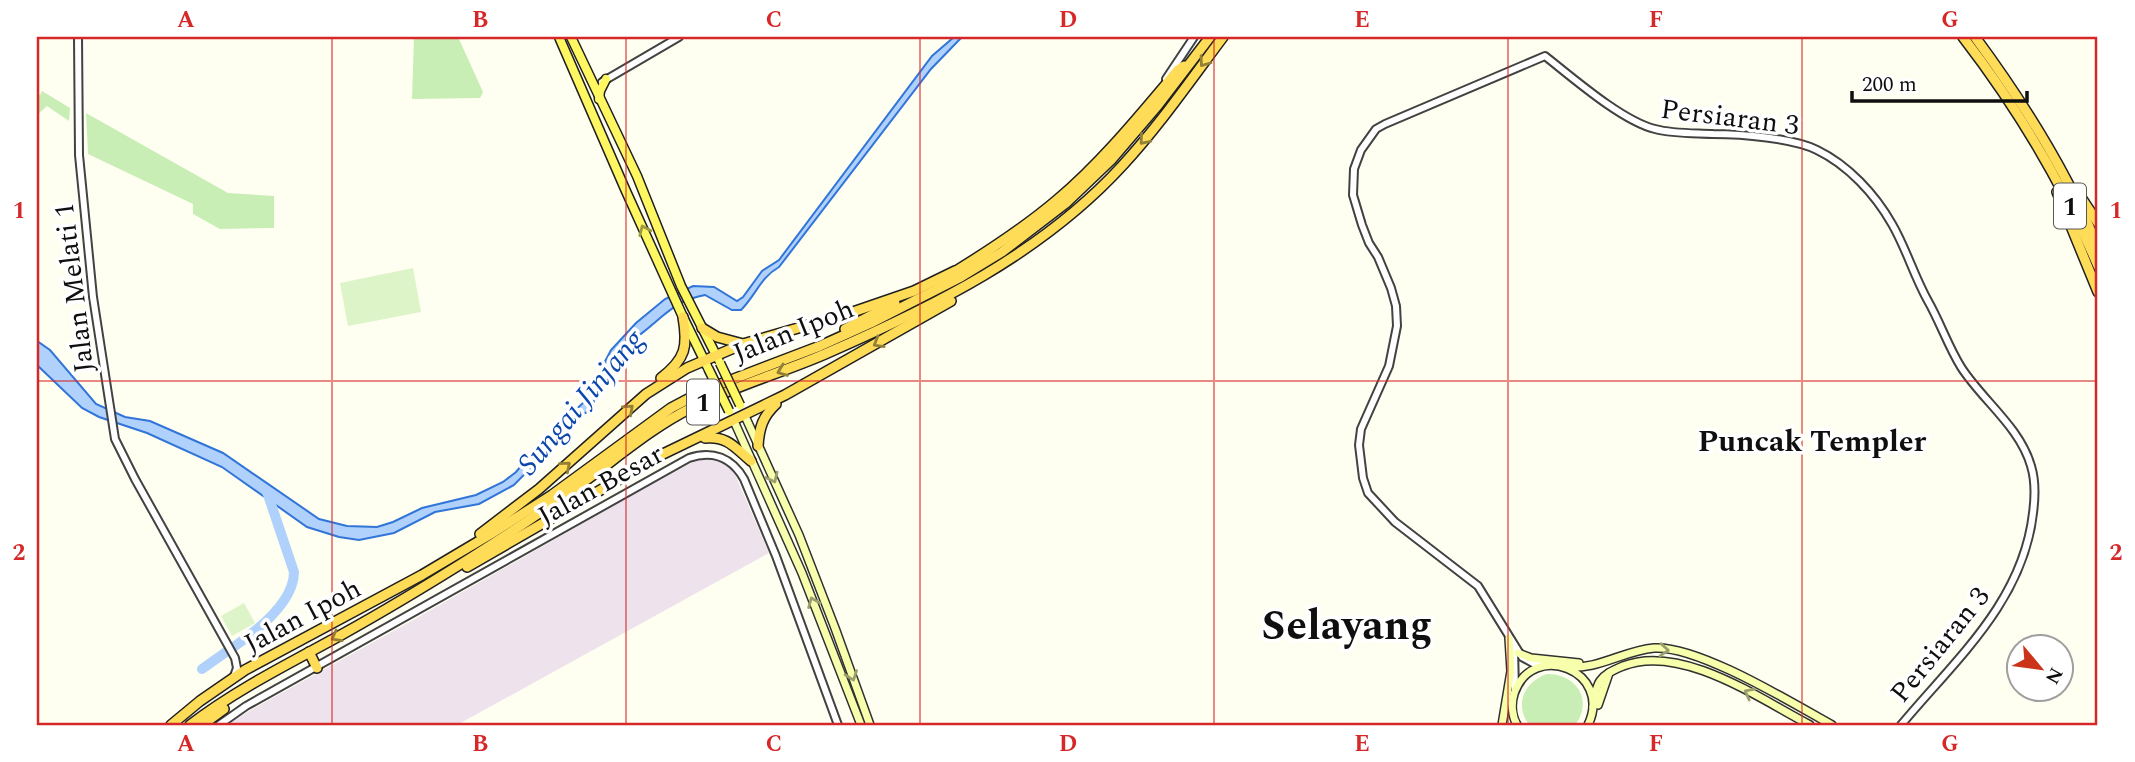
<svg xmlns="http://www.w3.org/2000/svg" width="2135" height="762" viewBox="0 0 2135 762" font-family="Spectral,serif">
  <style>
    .industrial { fill: #eee3ed }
    .green { fill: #c8eeb6 }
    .pitch { fill: #ddf4c9 }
    .water { fill: #b0d1fb; stroke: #3175d9; stroke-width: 2 }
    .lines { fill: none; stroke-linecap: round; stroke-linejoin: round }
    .river { stroke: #b0d1fb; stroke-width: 10 }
    .tertiary-casing { stroke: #424242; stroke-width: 10 }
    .secondary-casing { stroke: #313131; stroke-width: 10 }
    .primary-casing { stroke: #202020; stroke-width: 11 }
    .trunk-casing { stroke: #202020; stroke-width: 12 }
    .tertiary { stroke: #fff; stroke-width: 6 }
    .secondary { stroke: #f8ffac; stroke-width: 7 }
    .primary { stroke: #fff761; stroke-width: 8 }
    .trunk { stroke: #ffdc58; stroke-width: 9 }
    .primary-bridge-casing { stroke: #202020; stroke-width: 11; stroke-linecap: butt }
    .primary-bridge { stroke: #fff761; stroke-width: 8 }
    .oneway { stroke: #938037 }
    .oneway2 { stroke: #9f9a40 }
    .oneway3 { stroke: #9b9f6d }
    .grid { fill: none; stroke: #d62828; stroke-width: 2; stroke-opacity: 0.55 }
    .labels { text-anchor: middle; stroke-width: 7; stroke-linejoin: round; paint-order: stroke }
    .shield { fill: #fff; stroke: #575757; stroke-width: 2 }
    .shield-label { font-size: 26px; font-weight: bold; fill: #0f0f0f }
    .street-label { font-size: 28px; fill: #0f0f0f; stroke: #fff }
    .water-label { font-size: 30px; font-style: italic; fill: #0c48ac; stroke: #fff }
    .neighbourhood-label { font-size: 30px; font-weight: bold; fill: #0f0f0f; stroke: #fff }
    .town-label { font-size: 42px; font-weight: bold; fill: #0f0f0f; stroke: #fff }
    .neatline { fill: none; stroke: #d62828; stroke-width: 2.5 }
    .grid-label { font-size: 23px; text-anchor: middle; font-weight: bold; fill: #d62828 }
  </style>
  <rect width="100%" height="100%" fill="#fffff1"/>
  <path class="industrial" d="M706 459 725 463 734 472 769 553 457 725H227L251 710 415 619 622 501 691 463Z"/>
  <g class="green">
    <path d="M414 37H458L483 92 480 98 412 99Z"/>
    <path d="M42 91 70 108 69 121 47 106 37 115V93L40 95Z"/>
    <path d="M86 113 228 193 274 196V228L220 229 193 214V204L88 154Z"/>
    <path d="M1547 674C1576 674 1594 700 1575 725H1529C1514 704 1524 682 1547 674Z"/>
  </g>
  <g class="pitch">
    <path d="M413 268 421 312 348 326 340 283Z"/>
    <path d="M244 603 255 623 232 636 221 616Z"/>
  </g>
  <path class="water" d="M954 37H962L931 69 779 267C760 278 756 295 741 310H732L705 295C680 300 672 308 653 324 642 334 630 341 620 353 607 370 599 392 589 411L583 414 514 485 479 504 435 512 394 533 359 540 339 537 307 527 222 467 147 433 99 417 82 408 37 365V341L50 350 96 404 125 417 150 421 223 453 319 519 347 526 377 527 393 522 422 508 476 495 503 482 516 472 542 441 583 403 611 350 636 323 665 299 693 286 714 287 737 301 743 297 762 271 779 260 932 56Z"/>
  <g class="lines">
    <g class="river">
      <path d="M235 646C258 630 294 602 294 572L267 492"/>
      <path d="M202 669 226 652"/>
    </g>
    <g class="tertiary-casing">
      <g id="tertiary">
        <path d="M78 37 79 155 93 297 115 439 135 479 235 658 237 668 234 676"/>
        <path d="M1166 79 1194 37"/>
        <path d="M602 82 679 37"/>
        <path d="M1514 648 1515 690"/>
        <path d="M1545 665 1533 663 1522 657 1478 586 1395 522 1368 493 1363 478 1359 445 1361 429 1389 366 1397 326 1396 306 1391 288 1378 257 1369 243 1362 225 1353 195 1354 169 1361 150 1376 129 1385 124 1545 56C1573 78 1622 121 1655 129 1674 134 1694 133 1713 134 1741 134 1793 138 1817 150 1848 165 1875 194 1892 224 1906 248 1914 276 1928 301 1940 322 1948 346 1961 367 1982 400 2020 427 2031 466 2036 482 2035 498 2033 513 2023 602 1955 660 1901 725"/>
        <path d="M219 725 246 706 689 458C713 450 732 458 744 479L776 556 838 725"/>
      </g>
    </g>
    <g class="secondary-casing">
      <g id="secondary">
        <path d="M745 416 799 535 835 628 870 725"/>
        <path d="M734 421 802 573 861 725"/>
        <path d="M1518 653 1531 658 1579 663"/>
        <path d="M1565 667C1599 670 1622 651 1654 648 1698 645 1792 703 1832 725"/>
        <path d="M1598 705 1609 673"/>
        <path d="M1593 707C1595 699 1595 688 1600 681 1606 673 1614 670 1623 666 1681 643 1760 699 1810 725"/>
        <path d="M1502 725 1511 671 1509 638"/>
        <path d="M1517 725C1512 716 1511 704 1514 694 1532 639 1614 671 1588 725"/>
      </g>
    </g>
    <g class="primary-casing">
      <g id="primary">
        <path d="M559 37 625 189 683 317 707 366"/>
        <path d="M571 37 637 176 681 286 718 359"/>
        <path d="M599 99 600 91 606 79"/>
      </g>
    </g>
    <g class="trunk-casing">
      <g id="trunk">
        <path d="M1963 37C2017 107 2063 184 2098 266"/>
        <path d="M1975 37C2023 102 2068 173 2098 248"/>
        <path d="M2057 192 2098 292"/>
        <path d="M2078 193 2098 223"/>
        <path d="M951 274C987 252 1024 228 1057 200 1102 162 1140 115 1178 70L1184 66"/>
        <path d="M702 328 717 337 743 344"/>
        <path d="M845 329 895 303"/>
        <path d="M661 378C686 359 688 346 683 317"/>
        <path d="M705 438C728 436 735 448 751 461"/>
        <path d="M758 446C759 428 763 416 776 404"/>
        <path d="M480 534 539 489 646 394 687 368 743 344 850 313 914 291 955 271"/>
        <path d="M467 567 663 454 785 395 951 301"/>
        <path d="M309 652 317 668"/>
        <path d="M171 725 200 701 245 670 422 575 491 534 552 495 671 408 705 390 820 346 871 323 961 277 1002 252 1066 203 1111 160 1158 105 1210 37"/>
        <path d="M190 725C237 689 290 663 341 635 386 610 429 584 472 557 509 534 546 509 582 483 617 458 651 428 691 408 734 386 781 373 825 354 933 307 1041 254 1122 166 1159 126 1190 81 1223 37"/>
        <path d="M202 725 224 709"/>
      </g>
    </g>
    <use href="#tertiary" class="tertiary"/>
    <use href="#secondary" class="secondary"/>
    <use href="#primary" class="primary"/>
    <use href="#trunk" class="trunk"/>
    <g class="primary-bridge-casing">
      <g id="primary-bridge">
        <path d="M720 363 740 405"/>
        <path d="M708 368 729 411"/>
      </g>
    </g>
    <use href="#primary-bridge" class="primary-bridge"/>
  </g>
  <defs><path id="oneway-chevron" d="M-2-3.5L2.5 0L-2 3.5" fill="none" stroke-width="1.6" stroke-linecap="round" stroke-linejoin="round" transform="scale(1.75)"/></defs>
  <g class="oneway">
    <use href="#oneway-chevron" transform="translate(1204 62) rotate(126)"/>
    <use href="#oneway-chevron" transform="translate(1144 140) rotate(130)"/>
    <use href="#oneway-chevron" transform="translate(878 343) rotate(150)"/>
    <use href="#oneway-chevron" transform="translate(782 371) rotate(159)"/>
    <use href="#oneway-chevron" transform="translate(629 409) rotate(-42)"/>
    <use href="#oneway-chevron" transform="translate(566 466) rotate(-41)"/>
    <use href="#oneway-chevron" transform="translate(336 637) rotate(151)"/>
  </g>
  <use class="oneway2" href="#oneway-chevron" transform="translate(644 230) rotate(-114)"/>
  <g class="oneway3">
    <use href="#oneway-chevron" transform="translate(773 478) rotate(65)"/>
    <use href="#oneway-chevron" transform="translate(813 602) rotate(-112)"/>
    <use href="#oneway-chevron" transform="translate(1664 650) rotate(4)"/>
    <use href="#oneway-chevron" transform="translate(852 676) rotate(70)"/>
    <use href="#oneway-chevron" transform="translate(1749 693) rotate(-152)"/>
  </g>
  <path class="grid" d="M332 37V725M626 37V725M920 37V725M1214 37V725M1508 37V725M1802 37V725M37 381H2098"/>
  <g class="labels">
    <g class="shield">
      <rect x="2054" y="183.5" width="32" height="45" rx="5"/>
      <rect x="687" y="379.5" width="32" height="45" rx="5"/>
    </g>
    <g class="shield-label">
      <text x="2070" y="215">1</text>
      <text x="703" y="411">1</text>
    </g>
    <g class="street-label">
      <text transform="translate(1730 116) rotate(7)" y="10">Persiaran 3</text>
      <text transform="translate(73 288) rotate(-97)" y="10">Jalan Melati 1</text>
      <text transform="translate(793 330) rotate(-22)" y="10">Jalan Ipoh</text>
      <text transform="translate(600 484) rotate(-29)" y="10">Jalan Besar</text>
      <text transform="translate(302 615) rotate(-28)" y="10">Jalan Ipoh</text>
      <text transform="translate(1939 644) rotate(-51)" y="10">Persiaran 3</text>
    </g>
    <g class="water-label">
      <text transform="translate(580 402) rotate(-50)" y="10">Sungai Jinjang</text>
    </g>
    <g class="neighbourhood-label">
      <text x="1812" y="451">Puncak Templer</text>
    </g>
    <g class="town-label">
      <text x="1347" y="639">Selayang</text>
    </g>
  </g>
  <rect width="2135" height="762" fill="none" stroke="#ffffff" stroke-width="77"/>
  <g transform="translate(2040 668) rotate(119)"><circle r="33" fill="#ffffff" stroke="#9f9f9f" stroke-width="2"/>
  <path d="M0-5L12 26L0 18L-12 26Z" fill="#cc341a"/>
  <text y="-10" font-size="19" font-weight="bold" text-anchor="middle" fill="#0f0f0f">N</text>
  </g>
  <path d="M1852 91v10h175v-10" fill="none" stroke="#0f0f0f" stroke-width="3.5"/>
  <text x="1862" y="91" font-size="21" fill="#0f0f0f" stroke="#ffffff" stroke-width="5" paint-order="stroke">200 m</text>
  <rect x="38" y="38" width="2058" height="686" class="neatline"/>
  <g class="grid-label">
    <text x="186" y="27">A</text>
    <text x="480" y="27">B</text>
    <text x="774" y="27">C</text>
    <text x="1068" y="27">D</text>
    <text x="1362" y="27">E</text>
    <text x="1656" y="27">F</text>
    <text x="1950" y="27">G</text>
    <text x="19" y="218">1</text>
    <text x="2116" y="218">1</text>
    <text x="19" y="560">2</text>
    <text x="2116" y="560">2</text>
    <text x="186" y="751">A</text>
    <text x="480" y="751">B</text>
    <text x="774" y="751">C</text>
    <text x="1068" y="751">D</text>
    <text x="1362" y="751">E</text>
    <text x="1656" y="751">F</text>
    <text x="1950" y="751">G</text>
  </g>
</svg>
